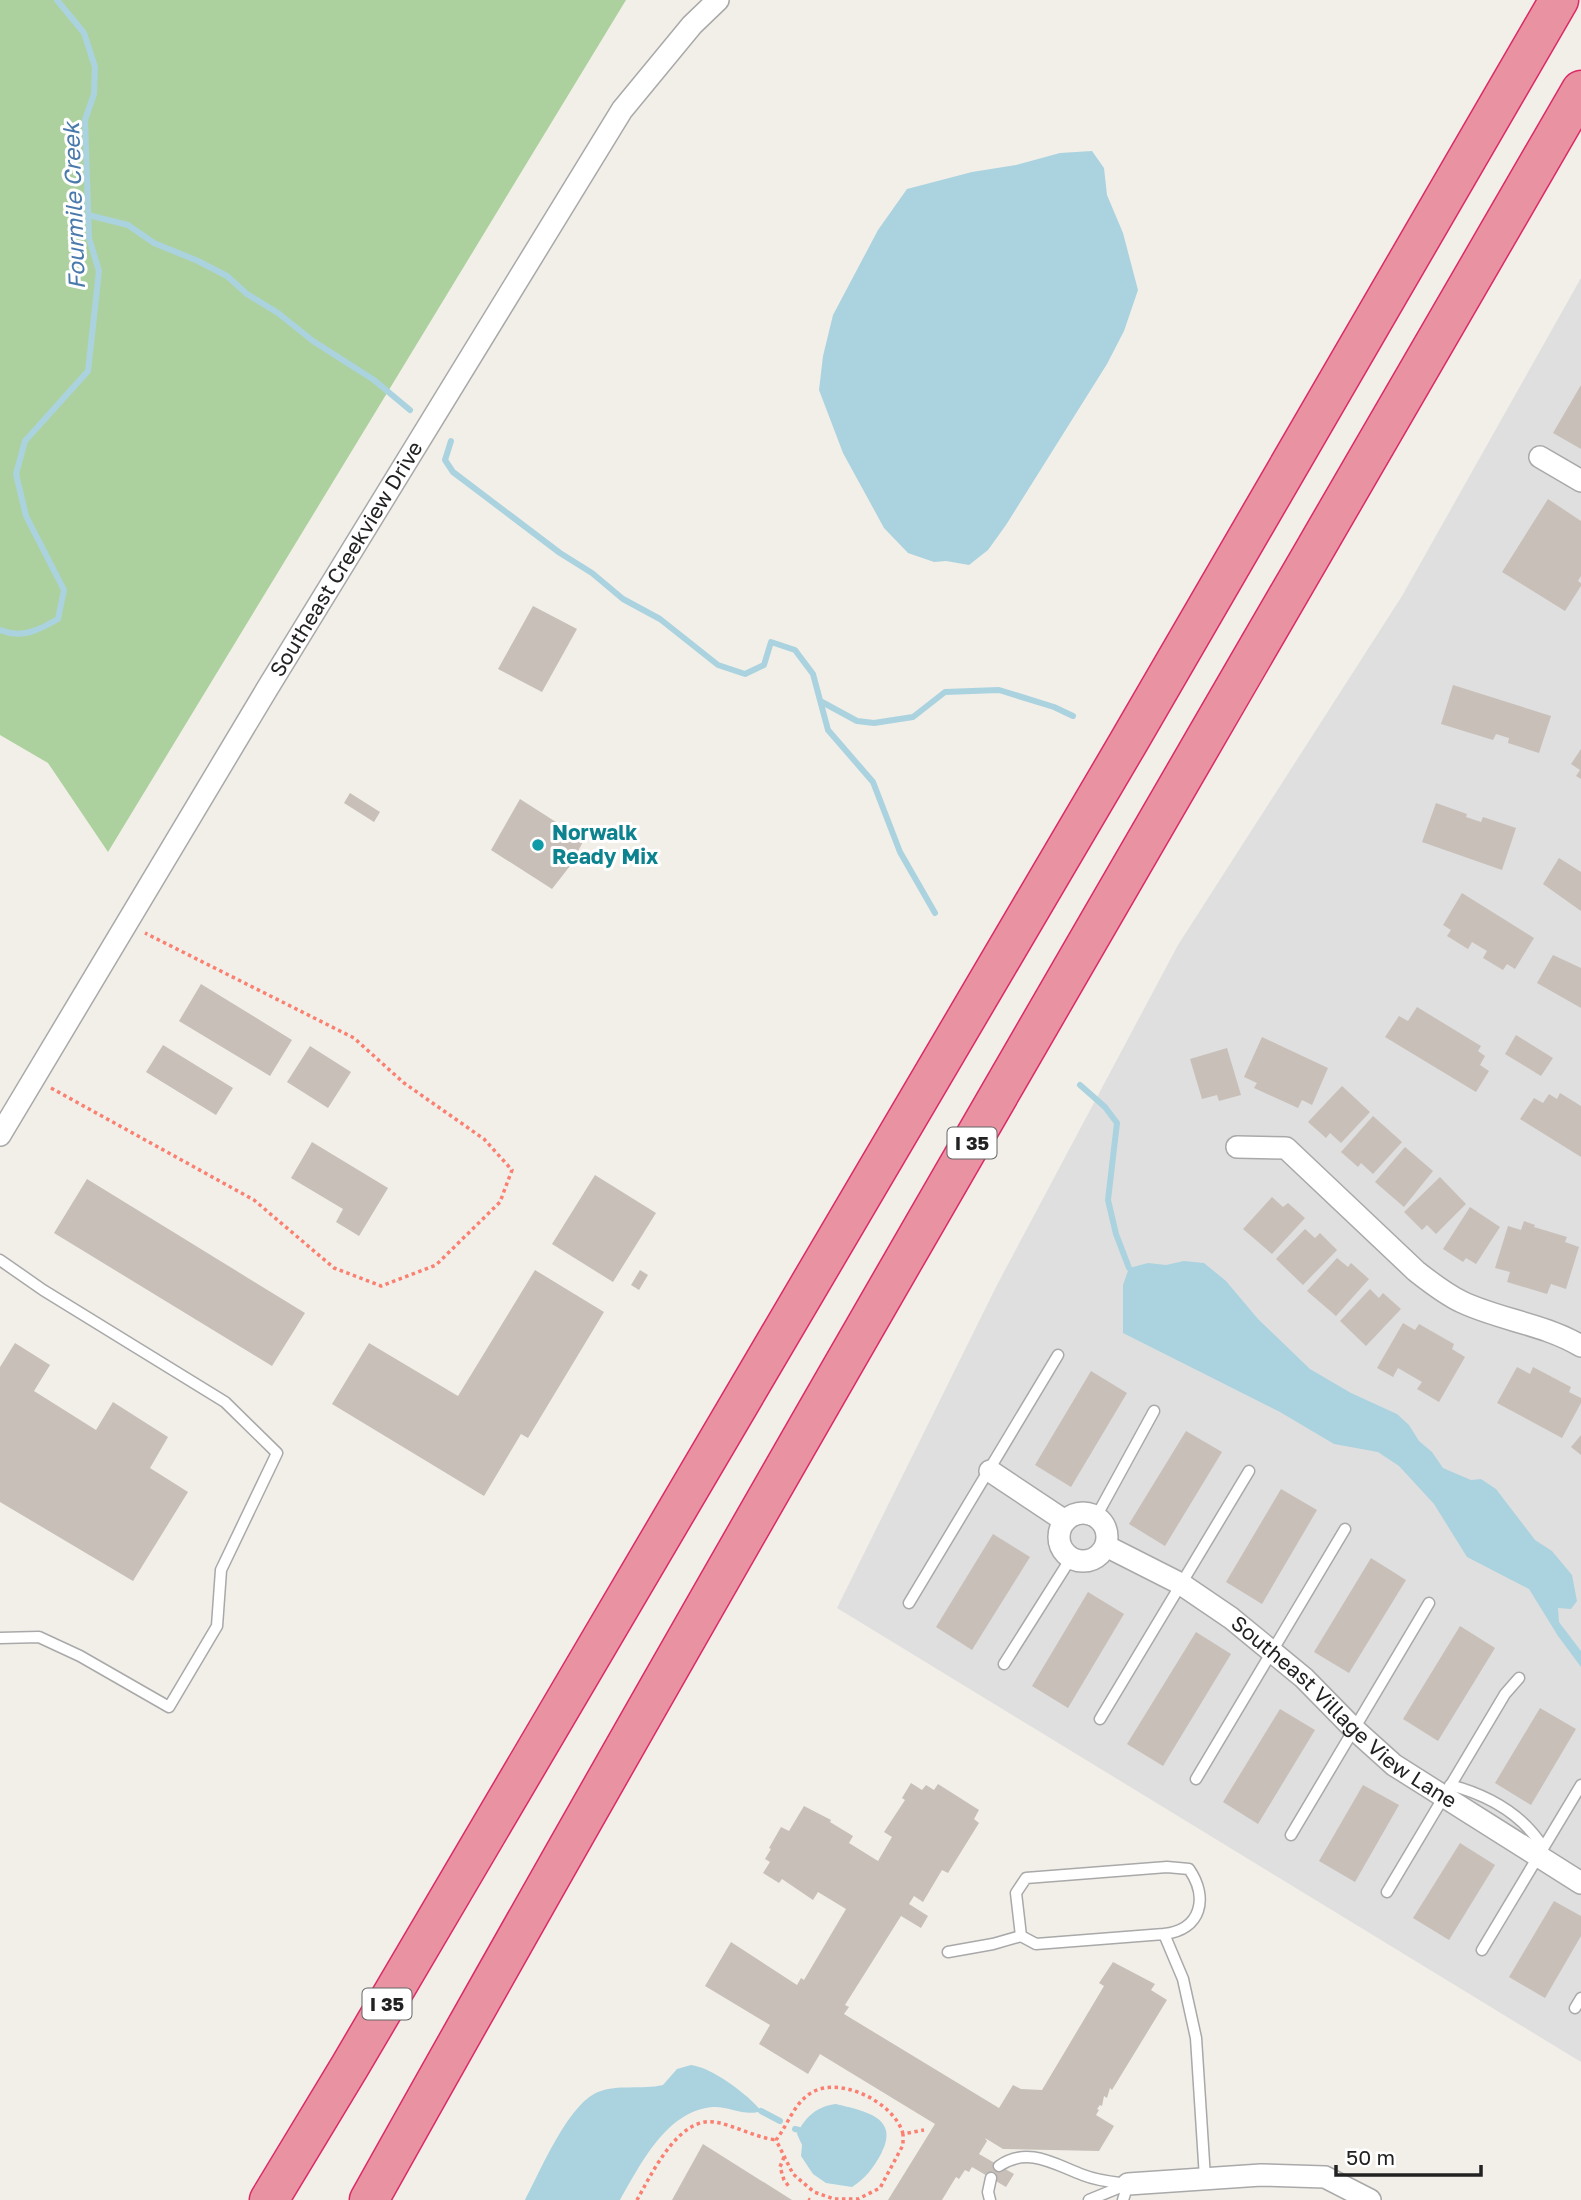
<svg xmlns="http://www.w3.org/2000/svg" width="1581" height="2200" viewBox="0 0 1581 2200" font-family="'Golos Text',sans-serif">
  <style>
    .residential { fill: #e0dfdf }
    .forest { fill: #add19e }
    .water { fill: #aad3df }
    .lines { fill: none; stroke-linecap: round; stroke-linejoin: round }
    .stream { stroke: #aad3df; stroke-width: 6 }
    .building { fill: #c7bfb8 }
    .lane-casing { stroke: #a9a9a9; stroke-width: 13 }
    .street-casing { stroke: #a9a9a9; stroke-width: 24 }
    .highway-casing { stroke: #dc2a67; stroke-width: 41 }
    .path { stroke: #fa8072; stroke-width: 3.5; stroke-dasharray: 3.5 3.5; stroke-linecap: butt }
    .lane { stroke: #fff; stroke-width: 10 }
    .street { stroke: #fff; stroke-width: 21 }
    .highway { stroke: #e892a2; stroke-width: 38 }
    .culture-dot { fill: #0f9aa8; stroke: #fff; stroke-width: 2.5 }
    .labels { text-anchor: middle; stroke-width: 6; stroke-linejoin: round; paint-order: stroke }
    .shield { fill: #fff; stroke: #646464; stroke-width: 2 }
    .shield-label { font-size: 19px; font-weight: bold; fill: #222 }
    .street-label { font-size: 21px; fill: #222; stroke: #fff }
    .culture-label { font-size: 21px; font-weight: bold; fill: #0d838f; stroke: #fff; text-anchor: start }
    .water-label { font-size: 23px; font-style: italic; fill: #4a7aab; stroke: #fff }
  </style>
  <rect width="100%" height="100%" fill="#f2efe9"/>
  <path class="residential" d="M1581 278V2062L837 1608 997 1285 1178 945 1402 596Z"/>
  <path class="forest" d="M0 0H626L108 852 48 763 0 735Z"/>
  <g class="water">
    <path d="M1092 151 1104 168 1107 195 1123 233 1138 290 1124 331 1107 364 1006 525 988 550 969 565 946 561 934 562 908 553 884 528 843 453 819 390 823 356 833 315 878 230 907 189 972 172 1016 165 1060 153Z"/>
    <path d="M1184 1261 1204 1263 1226 1281 1258 1319 1310 1369 1351 1393 1397 1414 1409 1425 1419 1441 1432 1452 1443 1468 1471 1480 1481 1479 1496 1489 1535 1540 1552 1551 1572 1575 1577 1601 1571 1609 1558 1608 1559 1622 1581 1651V1667L1558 1636 1529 1589 1467 1557 1434 1504 1399 1466 1378 1452 1334 1444 1280 1412 1123 1333V1285L1129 1268 1148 1263 1166 1265Z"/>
    <path d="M691 2065C711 2067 749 2095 761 2111 745 2117 729 2106 713 2107 667 2110 640 2165 620 2200H525C540 2172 568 2104 598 2092 618 2084 642 2090 663 2085L677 2069Z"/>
    <path d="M836 2104C864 2111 901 2117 881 2154 874 2167 865 2179 852 2187L826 2183 813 2174 801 2156 802 2145 797 2134C805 2117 817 2106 836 2104Z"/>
  </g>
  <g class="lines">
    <g class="stream">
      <path d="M88 215 128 225 154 243 198 261 227 276 247 294 278 313 313 341 374 380 410 410"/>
      <path d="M451 441 445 460 453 472 560 553 592 573 623 599 660 619 718 665 745 674 764 665 771 642 795 650 813 674 828 730 873 782 900 852 935 913"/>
      <path d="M0 630C22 639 39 630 58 619L64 590 26 516 16 474 25 441 88 371 99 271 89 238 85 120 94 94 95 67 84 33 57 0"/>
      <path d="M822 702 857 721 874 723 913 717 945 692 999 690 1054 707 1073 716"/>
      <path d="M1080 1085 1105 1107 1117 1123 1108 1200 1116 1234 1129 1268"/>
      <path d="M761 2111 780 2121"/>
      <path d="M795 2129 799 2130"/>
    </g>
  </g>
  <g class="building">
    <path d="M1581 385V449L1553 433Z"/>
    <path d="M1548 499 1581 521V576L1578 581 1581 583V586L1565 611 1502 572Z"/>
    <path d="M533 606 577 629 542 692 498 669Z"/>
    <path d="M1453 685 1551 716 1539 753 1508 743 1509 738 1496 734 1493 740 1441 724Z"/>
    <path d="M1581 749V779L1576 776 1580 770 1571 764Z"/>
    <path d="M350 793 380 812 374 822 344 803Z"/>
    <path d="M520 799 584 840 570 866 552 889 491 850Z"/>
    <path d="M1436 803 1467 814 1466 817 1481 822 1483 817 1516 828 1502 870 1422 842Z"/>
    <path d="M1559 858 1581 872V911L1543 884Z"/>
    <path d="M1462 893 1534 938 1515 969 1507 964 1503 970 1483 958 1487 951 1472 942 1468 949 1447 936 1451 930 1443 925Z"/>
    <path d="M1553 955 1581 968V1008L1537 983Z"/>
    <path d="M201 984 292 1040 270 1076 179 1021Z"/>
    <path d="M1417 1007 1481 1046 1478 1051 1485 1056 1480 1065 1489 1071 1476 1092 1385 1037 1399 1016 1408 1021Z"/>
    <path d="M1516 1035 1553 1058 1541 1076 1505 1054Z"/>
    <path d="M1262 1037 1328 1068 1312 1105 1302 1100 1298 1108 1254 1088 1257 1083 1244 1077Z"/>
    <path d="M163 1045 233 1088 216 1115 146 1072Z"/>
    <path d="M310 1046 351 1072 328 1108 287 1082Z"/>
    <path d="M1227 1048 1241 1095 1219 1101 1217 1095 1202 1099 1190 1059Z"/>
    <path d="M1342 1086 1370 1112 1341 1143 1330 1133 1326 1138 1308 1122Z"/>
    <path d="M1560 1093 1581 1106V1157L1520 1119 1534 1098 1543 1103 1549 1094 1557 1099Z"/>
    <path d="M1373 1116 1402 1142 1373 1174 1361 1163 1358 1167 1341 1152Z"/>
    <path d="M312 1142 388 1188 359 1236 336 1222 343 1209 291 1178Z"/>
    <path d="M1405 1147 1433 1171 1404 1207 1375 1182Z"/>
    <path d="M595 1175 656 1213 613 1282 552 1244Z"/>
    <path d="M1440 1177 1466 1204 1436 1234 1427 1225 1422 1230 1404 1212Z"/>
    <path d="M87 1179 305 1313 272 1366 54 1233Z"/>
    <path d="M1272 1197 1283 1207 1288 1203 1305 1218 1272 1254 1243 1229Z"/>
    <path d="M1470 1207 1500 1227 1476 1264 1466 1258 1463 1262 1443 1249Z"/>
    <path d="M1524 1221 1535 1225 1534 1227 1567 1237 1565 1242 1579 1247 1566 1289 1551 1284 1547 1294 1507 1282 1510 1272 1495 1268 1508 1226 1521 1230Z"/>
    <path d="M1305 1229 1315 1238 1320 1233 1337 1250 1303 1285 1276 1259Z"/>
    <path d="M1337 1258 1348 1267 1351 1263 1369 1279 1336 1316 1307 1291Z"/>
    <path d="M535 1270 604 1312 528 1438 521 1434 484 1496 332 1404 369 1343 458 1396Z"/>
    <path d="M640 1270 648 1275 639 1290 631 1285Z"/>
    <path d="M1370 1289 1379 1298 1383 1293 1401 1309 1366 1346 1340 1321Z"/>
    <path d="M1403 1323 1415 1330 1419 1324 1454 1344 1452 1349 1465 1357 1439 1402 1417 1389 1422 1382 1398 1368 1393 1377 1377 1368Z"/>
    <path d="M15 1343 50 1365 34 1391 96 1430 113 1402 168 1437 150 1468 188 1492 133 1581 0 1502V1367Z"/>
    <path d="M1517 1367 1530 1374 1533 1367 1571 1387 1569 1392 1581 1398V1403L1562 1438 1497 1403Z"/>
    <path d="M1091 1371 1127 1393 1071 1487 1035 1465Z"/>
    <path d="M1186 1431 1222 1452 1165 1546 1129 1524Z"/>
    <path d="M1581 1435V1455L1571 1447Z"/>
    <path d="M1281 1489 1317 1510 1262 1604 1226 1582Z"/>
    <path d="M993 1534 1030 1557 972 1650 936 1627Z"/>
    <path d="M1371 1558 1406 1580 1349 1673 1314 1652Z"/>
    <path d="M1088 1592 1124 1614 1068 1708 1032 1686Z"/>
    <path d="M1460 1626 1495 1648 1438 1741 1403 1719Z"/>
    <path d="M1196 1632 1231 1654 1163 1766 1127 1744Z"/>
    <path d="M1540 1708 1576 1729 1531 1805 1495 1783Z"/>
    <path d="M1280 1709 1315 1730 1258 1824 1223 1802Z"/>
    <path d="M911 1783 922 1790 926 1785 934 1790 938 1784 979 1810 974 1819 979 1823 948 1873 942 1870 923 1902 914 1896 909 1904 928 1916 921 1928 901 1916 845 2005 849 2007 844 2014 999 2108 1013 2085 1021 2089 1042 2090 1104 1986 1099 1983 1113 1962 1155 1984 1151 1990 1167 2000 1112 2090 1110 2088 1107 2098 1104 2096 1102 2106 1100 2105 1097 2109 1099 2110 1096 2115 1114 2126 1099 2151 1003 2149 985 2138 987 2141 979 2154 1014 2174 1006 2187 972 2167 969 2172 965 2170 959 2179 956 2177 942 2200H888L935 2124 820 2054 808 2074 759 2044 770 2025 705 1986 731 1942 797 1985 801 1978 804 1980 846 1909 818 1892 813 1900 782 1879 779 1883 763 1873 770 1862 765 1859 771 1849 769 1848 781 1827 789 1831 804 1806 831 1820 830 1822 853 1836 849 1843 878 1861 892 1837 884 1832 905 1800 902 1798Z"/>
    <path d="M1363 1785 1399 1805 1355 1882 1319 1861Z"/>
    <path d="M1460 1843 1495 1865 1449 1940 1413 1918Z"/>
    <path d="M1554 1901 1581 1916V1936L1545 1998 1509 1977Z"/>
    <path d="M703 2144 792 2200H672Z"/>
  </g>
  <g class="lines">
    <g class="lane-casing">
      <g id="lane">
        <path d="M0 1260 43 1290 225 1402 277 1453 221 1570 217 1626 169 1707 80 1656 39 1637 0 1638"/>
        <path d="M1096 1517 1154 1411"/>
        <path d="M909 1603 1058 1355"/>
        <path d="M1004 1664 1071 1558"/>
        <path d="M1100 1719 1249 1471"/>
        <path d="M1196 1779 1345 1529"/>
        <path d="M1450 1785C1488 1795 1522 1814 1543 1847"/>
        <path d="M1291 1835 1429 1603"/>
        <path d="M1387 1892 1505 1694 1519 1678"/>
        <path d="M1164 1934C1201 1930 1209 1898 1189 1869L1167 1867 1026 1878 1016 1893 1021 1936 1036 1944 1164 1934 1183 1979 1196 2038 1205 2178"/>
        <path d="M1482 1950 1581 1785"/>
        <path d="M948 1952 993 1944 1021 1936"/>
        <path d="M1575 2008 1581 1998"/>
        <path d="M999 2166C1028 2146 1054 2164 1083 2175 1098 2181 1112 2182 1128 2184L1089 2200"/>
        <path d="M990 2200 988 2192 991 2178"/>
        <path d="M1123 2200 1128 2184"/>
      </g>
    </g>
    <g class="street-casing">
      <g id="street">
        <path d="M1540 457 1581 481"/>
        <path id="s1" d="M0 1135 267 689 622 110 692 25 718 0"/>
        <path d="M1237 1147 1286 1148 1416 1271C1430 1282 1445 1294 1462 1302 1500 1320 1544 1324 1581 1346"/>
        <path d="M990 1471 1065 1521"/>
        <circle cx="1083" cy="1537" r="24"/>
        <path id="s2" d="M1106 1546 1181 1584 1231 1618 1304 1678 1354 1729 1394 1765 1581 1883"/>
        <path d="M1128 2184 1261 2175 1325 2177 1370 2200"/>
      </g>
    </g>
    <g class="highway-casing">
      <g id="highway">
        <path d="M269 2200 350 2066 1128 743 1559 0"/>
        <path d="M369 2200C765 1492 1175 792 1581 90"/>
      </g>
    </g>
    <g class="path">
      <path d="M51 1088 254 1200 334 1268 381 1286 436 1265 500 1202 512 1170 484 1139 404 1083 354 1038 145 933"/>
      <path d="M903 2134C895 2102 836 2073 808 2095 793 2106 787 2126 776 2140L793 2174 814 2192 834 2199H858L880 2188 903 2145V2134L924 2130"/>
      <path d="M784 2157 780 2167 784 2180 790 2188"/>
      <path d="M808 2199 810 2200"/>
      <path d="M637 2200C651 2175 678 2117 714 2122 734 2125 754 2137 776 2140"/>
    </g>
    <use href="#lane" class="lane"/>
    <use href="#street" class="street"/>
    <use href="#highway" class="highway"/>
  </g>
  <circle class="culture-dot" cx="538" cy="845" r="7"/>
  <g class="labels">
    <g class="shield">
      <rect x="947.5" y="1127.5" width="49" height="31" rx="5"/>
      <rect x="362.5" y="1988.5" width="49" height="31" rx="5"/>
    </g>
    <g class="shield-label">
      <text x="972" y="1150">I 35</text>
      <text x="387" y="2011">I 35</text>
    </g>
    <g class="street-label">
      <text dy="7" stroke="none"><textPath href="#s1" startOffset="672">Southeast Creekview Drive</textPath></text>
      <text dy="7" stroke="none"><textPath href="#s2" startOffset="292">Southeast Village View Lane</textPath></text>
    </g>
    <g class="culture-label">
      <text x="552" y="840">Norwalk<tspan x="552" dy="24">Ready Mix</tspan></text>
    </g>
    <g class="water-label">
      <text transform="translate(74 206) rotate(-92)" y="8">Fourmile Creek</text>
    </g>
  </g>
  <path d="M1336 2165v10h145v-10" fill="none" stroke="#222222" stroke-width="3.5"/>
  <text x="1346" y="2165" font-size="21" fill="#222222" stroke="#ffffff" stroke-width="5" paint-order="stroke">50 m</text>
</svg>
